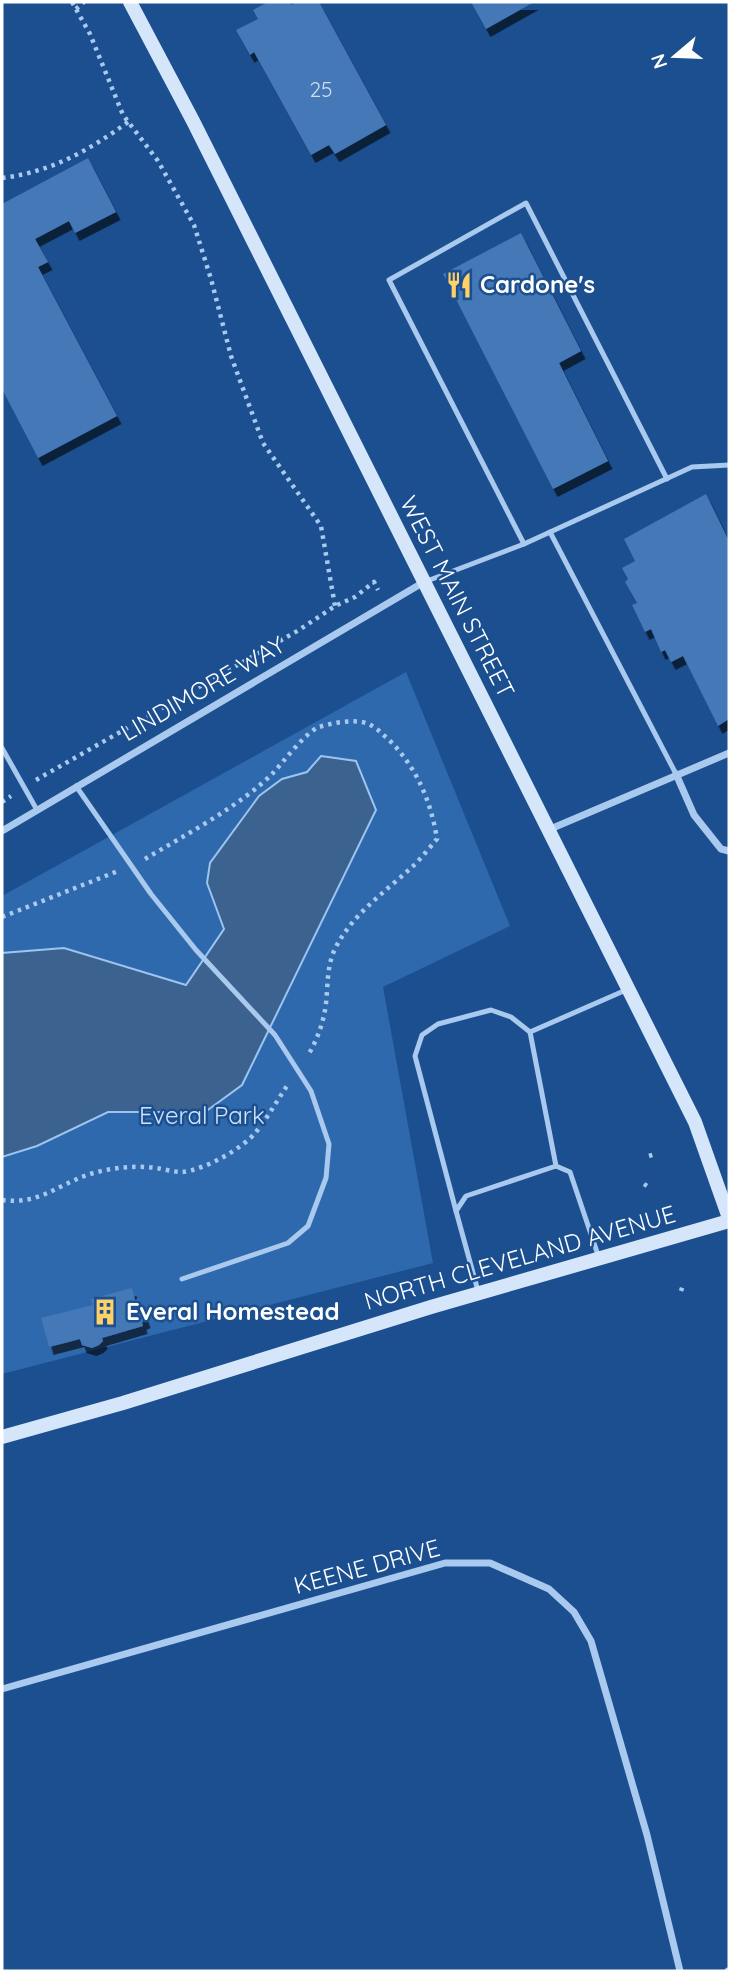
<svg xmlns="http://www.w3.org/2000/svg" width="731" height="1973" viewBox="0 0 731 1973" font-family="Quicksand,sans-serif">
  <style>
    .green { fill: #2e69ad }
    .water { fill: #3c6290; stroke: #9cc4f0; stroke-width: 2 }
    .building { fill: #4478b7; filter: url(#shadow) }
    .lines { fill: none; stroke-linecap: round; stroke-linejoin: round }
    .path { stroke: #a9c9ee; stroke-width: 4.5; stroke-dasharray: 3.5 5; stroke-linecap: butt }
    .service { stroke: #a9c9ee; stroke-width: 5 }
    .minor { stroke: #a9c9ee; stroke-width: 7 }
    .secondary { stroke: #d6e6fa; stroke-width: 14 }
    .labels { text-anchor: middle; stroke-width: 5; stroke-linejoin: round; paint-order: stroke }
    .number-label { font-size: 21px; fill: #d0dded }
    .poi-label { font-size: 24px; font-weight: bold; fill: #fff; stroke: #1b4f8f; text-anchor: start }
    .street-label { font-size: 24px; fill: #fff; stroke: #1b4f8f }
    .park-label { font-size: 24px; fill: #cfe3fa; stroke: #1b4f8f }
  </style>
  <defs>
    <filter id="shadow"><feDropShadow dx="4.5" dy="8" stdDeviation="0" flood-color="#0009"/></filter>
  </defs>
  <rect width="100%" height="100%" fill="#1b4f8f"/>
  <path class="green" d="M406 672 510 926 383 987 433 1263 2 1374V896Z"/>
  <path class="water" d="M321 756 356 761 376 810 242 1085 205 1112H108L37 1146 2 1157V953L64 948 186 985 224 929 207 883 210 863 259 796 282 779 307 772Z"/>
  <g class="building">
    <path d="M268 2H290L291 5 296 2H319L386 125 335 154 329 145 311 155 254 52 250 55 236 30 258 19 253 10Z"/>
    <path d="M471 2H534L486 29Z"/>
    <path d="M88 158 116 212 75 233 69 221 35 239 48 262 38 267 117 416 38 458 2 389V204Z"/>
    <path d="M521 233 581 351 559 363 608 461 553 489 443 274Z"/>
    <path d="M706 494 729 541V719L718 726 683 656 671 662 665 650 661 652 651 629 645 632 632 605 637 603 625 582 628 579 622 568 635 561 624 539Z"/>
    <path d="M132 1288 135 1300 139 1299 146 1320 142 1322 143 1326 102 1338 103 1341 99 1345 92 1348 82 1345 80 1339 49 1347 41 1318 93 1305 91 1299Z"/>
  </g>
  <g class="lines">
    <g class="path">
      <path d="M72 2 90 34 123 115 158 161 194 225 211 279 231 356 263 443 321 526 335 606"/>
      <path d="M76 9 84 2"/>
      <path d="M2 178C51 172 88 151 128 122"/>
      <path d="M36 780 299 630 335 606 355 597 374 582 378 590"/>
      <path d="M2 802 11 796"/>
      <path d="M145 859C185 835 242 805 274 772 284 761 306 732 319 727 332 723 348 720 362 722 373 724 380 732 388 739 416 766 431 801 437 839 429 848 421 859 412 867 385 892 350 916 334 951 325 972 329 994 324 1015 321 1029 315 1044 308 1055"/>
      <path d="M2 917 118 871"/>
      <path d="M649 1156 655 1154"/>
      <path d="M644 1184 647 1186"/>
      <path d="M2 1200C38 1205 56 1186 87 1175 108 1168 133 1165 156 1168 164 1169 173 1172 182 1172 204 1170 242 1149 256 1132 268 1117 278 1099 289 1083"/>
      <path d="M681 1291 683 1285"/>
    </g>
    <g class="service">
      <path d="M550 532 676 774"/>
      <path d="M524 544 389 280 526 203 667 479"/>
      <path d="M427 581 524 544 692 467 729 465"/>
      <path d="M2 748 37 810"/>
      <path d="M76 786 151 894 196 950 275 1035 311 1091 329 1144 326 1178 308 1226 288 1243 182 1279"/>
      <path d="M556 1166 530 1032 626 990"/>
      <path d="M456 1211 415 1056 422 1035 438 1024 491 1010 511 1017 530 1032"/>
      <path d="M478 1291 456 1211 466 1196 556 1166 570 1172 599 1258"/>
    </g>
    <g class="minor">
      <path d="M676 774 694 815 721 849 729 851"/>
      <path d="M548 830 729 753"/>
      <path d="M2 831 424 582"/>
      <path d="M2 1689 445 1563H490L549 1589 574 1612 591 1641 647 1835 680 1971"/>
      <path d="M728 1971H729"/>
    </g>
    <g class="secondary">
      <path d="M130 2 193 121 695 1122 729 1218"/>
      <path d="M2 1437 123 1403 431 1307 729 1221"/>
    </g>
  </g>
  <defs>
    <g id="restaurant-bare" transform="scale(2.1)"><path d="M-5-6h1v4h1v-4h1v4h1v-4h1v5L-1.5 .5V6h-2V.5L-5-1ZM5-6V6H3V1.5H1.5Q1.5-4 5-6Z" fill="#ffd166" stroke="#1b4f8f" stroke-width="2.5" paint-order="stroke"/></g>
    <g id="building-bare" transform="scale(2.1)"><path d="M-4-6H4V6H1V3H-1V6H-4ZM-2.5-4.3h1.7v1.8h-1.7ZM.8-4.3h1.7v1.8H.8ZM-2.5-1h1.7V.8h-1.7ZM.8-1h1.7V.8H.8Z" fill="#ffd166" stroke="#1b4f8f" stroke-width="2.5" paint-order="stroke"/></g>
  </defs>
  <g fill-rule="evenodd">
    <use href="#restaurant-bare" x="459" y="285"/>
    <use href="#building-bare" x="105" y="1312"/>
  </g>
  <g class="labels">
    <g class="number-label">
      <text x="321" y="97">25</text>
    </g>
    <g class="poi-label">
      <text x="480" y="293">Cardone's</text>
      <text x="126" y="1320">Everal Homestead</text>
    </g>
    <g class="street-label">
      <text transform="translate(457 597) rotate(63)" y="8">WEST MAIN STREET</text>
      <text transform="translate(203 689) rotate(-30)" y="8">LINDIMORE WAY</text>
      <text transform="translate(520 1258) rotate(-16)" y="8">NORTH CLEVELAND AVENUE</text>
      <text transform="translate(367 1567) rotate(-15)" y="8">KEENE DRIVE</text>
    </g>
    <g class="park-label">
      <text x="202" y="1124">Everal Park</text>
    </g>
  </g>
  <rect width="731" height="1973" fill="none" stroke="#ffffff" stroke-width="7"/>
  <g transform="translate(675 56) rotate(251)" stroke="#1b4f8f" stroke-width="5" paint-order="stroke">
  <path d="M0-5L12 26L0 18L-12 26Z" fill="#ffffff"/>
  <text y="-10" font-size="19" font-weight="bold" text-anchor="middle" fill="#ffffff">N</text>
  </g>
</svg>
